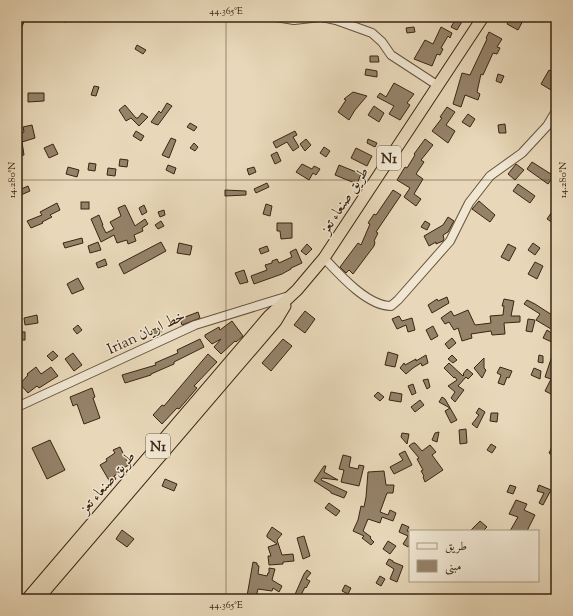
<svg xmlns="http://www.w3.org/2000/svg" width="573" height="616" viewBox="0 0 573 616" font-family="'Sorts Mill Goudy',Amiri,serif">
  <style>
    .building { fill: #958269; stroke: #3b2512 }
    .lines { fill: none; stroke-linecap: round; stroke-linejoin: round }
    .minor-casing { stroke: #66523c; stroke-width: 10 }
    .highway-casing { stroke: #3b2512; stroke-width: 13 }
    .minor { stroke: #f0e6d2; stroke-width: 8 }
    .highway { stroke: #e8d8b9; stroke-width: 11 }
    .ticks { fill: none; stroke: #3b2512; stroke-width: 1; stroke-opacity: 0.45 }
    .labels { text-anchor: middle; stroke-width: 3; stroke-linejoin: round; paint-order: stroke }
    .shield { fill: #f0e6d2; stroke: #715f4c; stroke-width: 1 }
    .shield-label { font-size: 14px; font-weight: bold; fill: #3b2512 }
    .street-label { font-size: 15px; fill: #3b2512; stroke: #f0e6d2 }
    .neatline { fill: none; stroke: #3b2512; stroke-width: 1.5 }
    .ticks-label { font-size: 10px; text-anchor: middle; fill: #3b2512 }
  </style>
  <rect width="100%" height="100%" fill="#e8d8b9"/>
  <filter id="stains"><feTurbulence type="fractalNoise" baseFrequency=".005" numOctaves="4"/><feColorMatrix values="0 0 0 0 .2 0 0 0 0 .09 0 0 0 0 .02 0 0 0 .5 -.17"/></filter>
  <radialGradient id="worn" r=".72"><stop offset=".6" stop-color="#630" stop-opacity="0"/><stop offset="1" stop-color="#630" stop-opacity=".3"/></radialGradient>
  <g class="building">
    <path d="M61 17 68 18 66 22 60 21Z"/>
    <path d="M457 17 463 20 457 30 451 27Z"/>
    <path d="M511 17H525L518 30 507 24Z"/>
    <path d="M17 19 24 22 21 29 17 28Z"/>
    <path d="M414 27 415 32 407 33 406 28Z"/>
    <path d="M441 27 452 33 450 38 448 36 441 48 443 49 440 55 437 54 432 66 414 59 425 40 433 44Z"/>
    <path d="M489 32 502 39 497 47 500 48 497 54 493 53 483 75 481 74 477 92 480 94 478 100 465 95 461 107 453 104 462 73 470 75 487 39 486 38Z"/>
    <path d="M137 45 146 50 143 54 135 49Z"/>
    <path d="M370 56H378L379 62H370Z"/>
    <path d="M366 69 377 71V77L365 75Z"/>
    <path d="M549 70 556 74V93L541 84Z"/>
    <path d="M498 74 504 76 501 83 496 81Z"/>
    <path d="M394 83 414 94 407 103 410 105 400 120 389 114 394 106 377 97 380 93 386 97Z"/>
    <path d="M94 86 99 87 96 96 91 95Z"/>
    <path d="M353 92 367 96 355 110 349 120 338 112 346 100 344 99Z"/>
    <path d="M28 93H44V101L28 102Z"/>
    <path d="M167 103 172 106 158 125 155 124 151 122 159 111 161 113Z"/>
    <path d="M125 105 136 118H138L142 113 148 117 139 126 131 118 126 121 119 110Z"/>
    <path d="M374 106 384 113 379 122 368 115Z"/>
    <path d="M447 107 455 112 446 125 455 131 448 143 432 131 442 118 440 117Z"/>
    <path d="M468 114 475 119 470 127 462 122Z"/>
    <path d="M190 123 197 127 194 131 187 127Z"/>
    <path d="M505 124 506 133H499L498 125Z"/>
    <path d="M32 125 35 138 22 142 24 155 17 156V135L24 132 23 127Z"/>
    <path d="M136 131 144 136 141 141 133 136Z"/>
    <path d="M295 131 297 135 293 137 299 147 293 151 287 142 276 148 273 142Z"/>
    <path d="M171 138 176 140 169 158 162 155Z"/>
    <path d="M306 139 311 145 305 151 300 144Z"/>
    <path d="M368 139 377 143 375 147 367 143Z"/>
    <path d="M425 139 433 145 421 160 424 162 416 174 423 179 414 194 421 199 416 206 404 197 410 188 397 180 405 167 407 168 415 155 414 154Z"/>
    <path d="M194 143 198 147 195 151 190 148Z"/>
    <path d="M53 144 58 154 49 158 44 148Z"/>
    <path d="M324 147 330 151 326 157 320 153Z"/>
    <path d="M356 148 372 156 367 166 351 158Z"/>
    <path d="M277 152 281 161 275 164 271 155Z"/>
    <path d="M120 159 128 160 127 167 119 166Z"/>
    <path d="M532 162 554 176 548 184 527 169Z"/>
    <path d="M89 163 96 164 95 171 88 170Z"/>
    <path d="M302 164 312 169 314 166 320 169 316 175 313 173 309 180 296 172Z"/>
    <path d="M516 164 524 170 515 180 508 174Z"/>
    <path d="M168 165 176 168 174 174 166 170Z"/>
    <path d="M339 165 361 174 357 184 335 175Z"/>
    <path d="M68 167 79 170 77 177 66 174Z"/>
    <path d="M254 167 256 172 249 175 247 169Z"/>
    <path d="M108 168 116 169 115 176 107 175Z"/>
    <path d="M267 183 269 187 256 193 254 189Z"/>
    <path d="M518 184 535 196 530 203 513 191Z"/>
    <path d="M28 186 30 191 21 195 19 190Z"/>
    <path d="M225 190 246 191V195L225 196Z"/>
    <path d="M393 190 401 195 376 232 378 233 374 241 375 242 374 246 353 274 349 270 346 273 340 267 358 243 361 245 370 224 368 223 374 214 376 215Z"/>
    <path d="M479 201 495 215 490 222 472 209Z"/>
    <rect x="81" y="202" width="8" height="7"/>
    <path d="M57 203 60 210 50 215 52 217 42 222 43 223 31 228 27 221 42 215 40 212Z"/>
    <path d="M266 204 272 206 270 216 263 214Z"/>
    <path d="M125 205 135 226 145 219 148 224 142 228 143 231 134 235 136 241 128 244 127 240 117 243 114 235 101 242 91 219 99 215 103 225H102L106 233 114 229 110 222 121 216 118 208Z"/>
    <path d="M144 205 147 212 142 215 139 208Z"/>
    <path d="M556 206V225L547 219Z"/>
    <path d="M164 210 165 215 160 217 158 212Z"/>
    <path d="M448 217 454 221 448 232 443 235 444 239 443 241 436 244V242L429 246 424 236 443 225Z"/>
    <path d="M161 221 164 226 158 229 155 225Z"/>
    <path d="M425 221 430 224 427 230 421 227Z"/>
    <path d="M277 223H292V238L281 239 280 231H277Z"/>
    <path d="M82 238 83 243 65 248 63 243Z"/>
    <path d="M98 242 101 250 90 253 88 246Z"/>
    <path d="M161 242 166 251 124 274 119 264Z"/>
    <path d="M179 243 192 246 190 255 177 253Z"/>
    <path d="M533 243 540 248 535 255 528 250Z"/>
    <path d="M307 244 312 249 306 255 301 251Z"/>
    <path d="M508 244 516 248 509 261 501 257Z"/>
    <path d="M267 246 269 251 261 254 259 249Z"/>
    <path d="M296 249 302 263 291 268V269L282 274 254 284 251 276 267 270 265 265 272 263V261L277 259 279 263 292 257 290 252Z"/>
    <path d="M105 259 107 265 98 268 96 263Z"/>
    <path d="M535 262 543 266 537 279 528 274Z"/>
    <path d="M244 270 248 282 240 284 235 273Z"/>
    <path d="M78 278 84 289 72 294 67 284Z"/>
    <path d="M447 297 449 303 432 313 428 305 437 299 438 301Z"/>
    <path d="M504 299 514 301 511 316H520V322L504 323 505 334 492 335 491 331 471 334 472 338 462 341 458 328 454 330 449 322 445 324 441 318 451 311 454 316 468 310 475 325 491 323 490 316 503 315 504 306H502Z"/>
    <path d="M527 300 535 304 552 315 553 314 556 316V323L551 329 536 320 540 314 524 304Z"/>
    <path d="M305 311 315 319 305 333 294 325Z"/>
    <path d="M198 312 200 318 182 325 180 319Z"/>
    <path d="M37 315 38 323 25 325 24 318Z"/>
    <path d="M399 316 402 321 412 318 415 330 408 332 406 325 397 329 392 319Z"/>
    <path d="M528 319 535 320 532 332 526 331Z"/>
    <path d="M232 321 243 336 236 342 235 341 221 354 214 347 221 339 212 344 205 337V335L219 327 220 330Z"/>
    <path d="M78 325 82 330 77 334 73 329Z"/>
    <path d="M433 326 438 336 431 340 426 330Z"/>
    <path d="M160 327 162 332 154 335 152 330Z"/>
    <path d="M547 330 556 336V344L543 338Z"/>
    <rect x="17" y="332" width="8" height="8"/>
    <path d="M452 338 456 343 449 349 445 344Z"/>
    <path d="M200 339 204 347 174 362V364L151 374V375L125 383 122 375 156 365 155 363 178 353 177 350Z"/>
    <path d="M283 339 292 346 271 371 262 363Z"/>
    <path d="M53 351 58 356 52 361 47 356Z"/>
    <path d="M388 352 398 355 395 367 385 365Z"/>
    <path d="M73 353 82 365 74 371 65 359Z"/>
    <path d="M208 354 217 362 194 386 197 388 179 409 177 408 162 424 153 415 162 405 164 406Z"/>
    <path d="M426 355 428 363 422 366 421 363 413 368 406 374 400 368 404 363 405 365 416 359V361Z"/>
    <path d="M452 355 457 360 453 363 448 359Z"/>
    <path d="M539 355 543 356V363L538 362Z"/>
    <path d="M552 356 556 358V364L553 373 556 375V384L551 394 545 391 551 379 545 377Z"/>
    <path d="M484 358V368L486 370 482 378 474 368Z"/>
    <path d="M449 363 463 376 464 375 463 374 467 369 473 374 468 379 466 377 458 386 464 390 455 402 451 398 455 392 448 386 457 380 455 377 454 378 444 368Z"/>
    <path d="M36 367 41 374 51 367 58 376 39 388 37 386 28 393 20 384 28 375 27 374Z"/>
    <path d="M500 367 512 371 509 378 507 377 504 385 498 383 501 375 497 373Z"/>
    <path d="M534 368 541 371 540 379 531 375Z"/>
    <path d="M428 379 430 387 427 389 423 380Z"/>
    <path d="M413 384 416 393 412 395 408 386Z"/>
    <path d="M92 388 95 397 93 398 100 418 84 424 77 404 73 406 70 397Z"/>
    <path d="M378 392 384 397 380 401 374 396Z"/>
    <path d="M391 392 402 394 401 402 389 400Z"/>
    <path d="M442 397 445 399 457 420 451 423 445 411 450 408 439 402Z"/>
    <path d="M420 400 424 405 415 412 411 407Z"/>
    <path d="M479 408 485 412 477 428 472 424 479 415 476 413Z"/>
    <path d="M491 413H498L497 422 490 421Z"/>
    <path d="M466 429 467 443 460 444 459 430Z"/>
    <path d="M439 432 437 442 432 440 435 433Z"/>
    <path d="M402 433 409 434 407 444 401 437Z"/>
    <path d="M556 439V450L553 456 549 453Z"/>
    <path d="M50 440 65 470 47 479 32 448Z"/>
    <path d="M413 443H415L422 451 430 445 436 452 432 455 443 470 425 482 423 477 424 476 421 471 423 470 417 459 419 458 409 446Z"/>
    <path d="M491 444 496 447 492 453 487 450Z"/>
    <path d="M120 447 129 465 121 469 122 471 114 476 116 479 110 482 100 465 107 461 106 459 115 453 113 450Z"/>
    <path d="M405 451 412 465 394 474 390 467 403 460 399 454Z"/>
    <path d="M343 455 351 457 349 467 358 469 359 465 364 466 359 486 341 482 344 470 339 469Z"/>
    <path d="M324 466H326L324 472 338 480 322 478 321 480 347 492 344 498 331 493V492L314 481Z"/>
    <path d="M384 471 386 485H394L393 493H387L380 512 388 515 390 510 396 513 393 521 382 517 380 523 368 519 363 531 371 537 370 538 374 542 371 545 362 538 364 536 353 531 358 520 361 506 364 507 366 497 368 472Z"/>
    <path d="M165 479 177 484 174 491 162 486Z"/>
    <path d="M510 485 516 487 513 494 507 492Z"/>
    <path d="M539 485 551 490 543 505 539 503 544 493 537 491Z"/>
    <path d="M516 500 527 504 524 510 535 515 527 531H510L518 517 509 514Z"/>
    <path d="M329 503 340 511 336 516 325 508Z"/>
    <path d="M480 521 487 527 483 531H470Z"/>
    <path d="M402 524 409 527 407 531 410 532V544L408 547 403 544 408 536 399 532Z"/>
    <path d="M272 527 282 534 277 540 282 555 293 554 294 561 283 562V564L269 565 268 556H271L268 547 277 544 267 537V535Z"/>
    <path d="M122 530 134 539 127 547 116 539Z"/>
    <path d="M304 536 310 556 303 559 297 538Z"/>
    <path d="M388 541 396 546 390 554 383 549Z"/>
    <path d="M389 559 393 561V562L403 566 397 582 390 579 394 569 386 564Z"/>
    <path d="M253 562 257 563V565L259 566 258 574 267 576 268 573H269V568L275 569 272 580 282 586 279 592 273 588 272 591 258 589 256 597 247 596Z"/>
    <path d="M307 570 311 573 306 579 310 581 306 588 305 587 299 599H293L304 574Z"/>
    <path d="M380 576 385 579 381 586 376 583Z"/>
    <path d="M345 585 351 588 348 594 342 591Z"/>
  </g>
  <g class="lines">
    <g class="minor-casing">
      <g id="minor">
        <path d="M276 17 294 20 320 17"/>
        <path d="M322 17 336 20 372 33 382 42 391 55 437 85"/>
        <path d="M324 258C339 274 367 306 391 306L398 300 450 241 469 203 490 176 522 153 547 126 556 111"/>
        <path d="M17 407 195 325 289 296"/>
      </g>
    </g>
    <g class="highway-casing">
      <g id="highway">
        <path d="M27 599 269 316 297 290 324 258 483 17"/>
        <path d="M38 599 276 321 285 306"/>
      </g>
    </g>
    <use href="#minor" class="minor"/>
    <use href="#highway" class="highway"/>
  </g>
  <path class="ticks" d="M226 17V599M17 180H556"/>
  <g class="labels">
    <g class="shield">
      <rect x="377" y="146" width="24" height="24" rx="3"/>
      <rect x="146" y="434" width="24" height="24" rx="3"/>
    </g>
    <g class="shield-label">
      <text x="389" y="163">N1</text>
      <text x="158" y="451">N1</text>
    </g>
    <g class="street-label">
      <text transform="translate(344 200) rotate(-57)" y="5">طريق صنعاء تعز</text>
      <text transform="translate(146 332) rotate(-25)" y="5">Irian خط اريان</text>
      <text transform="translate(107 482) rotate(-49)" y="5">طريق صنعاء تعز</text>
    </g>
  </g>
  <rect width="573" height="616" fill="none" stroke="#e8d8b9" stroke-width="44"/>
  <rect x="409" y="530" width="130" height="52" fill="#f0e6d2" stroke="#a89985"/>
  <rect x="417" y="543" width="20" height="6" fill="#f0e6d2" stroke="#a89985"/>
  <text x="445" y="550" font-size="12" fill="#3b2512">طريق</text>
  <rect x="417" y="560" width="20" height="12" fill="#958269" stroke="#a89985"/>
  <text x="445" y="570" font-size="12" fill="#3b2512">مبنى</text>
  <rect x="22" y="22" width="529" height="572" class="neatline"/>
  <g class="ticks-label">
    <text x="226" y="14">44.365°E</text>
    <text transform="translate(11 180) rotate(-90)" y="4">14.280°N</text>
    <text transform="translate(562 180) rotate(-90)" y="4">14.280°N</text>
    <text x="226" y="608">44.365°E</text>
  </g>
  <rect width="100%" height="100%" filter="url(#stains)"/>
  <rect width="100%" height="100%" fill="url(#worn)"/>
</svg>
